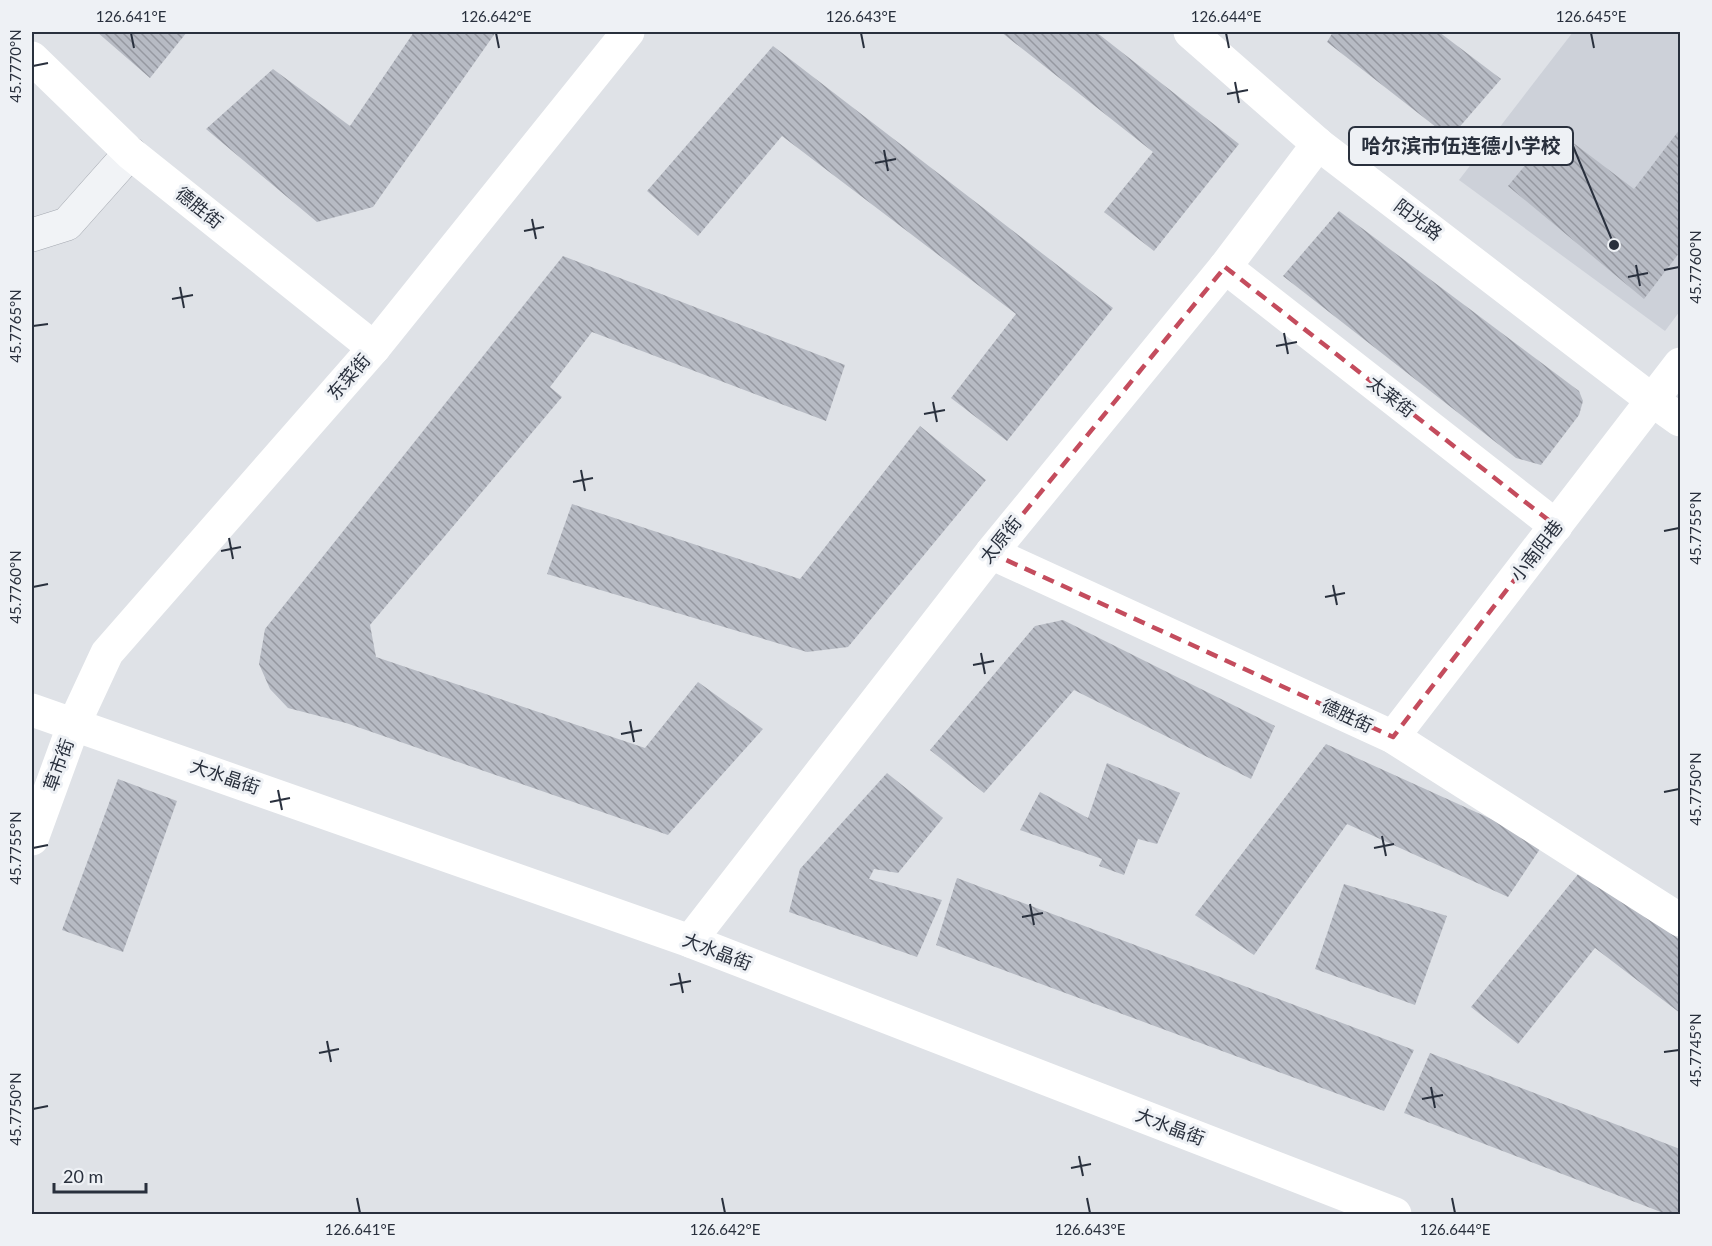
<svg xmlns="http://www.w3.org/2000/svg" width="1712" height="1246" viewBox="0 0 1712 1246" font-family="Lato,'Noto Sans SC',sans-serif">
  <style>
    .built { fill: #cdd1d9 }
    .building { fill: url(#building-back-hatch) }
    .lines { fill: none; stroke-linecap: round; stroke-linejoin: round }
    .street-casing { stroke: #a5a9b1; stroke-width: 34 }
    .street { stroke: #f1f3f6; stroke-width: 33 }
    .secondary { stroke: #fff; stroke-width: 33 }
    .marked { fill: none; stroke: #c44c5d; stroke-width: 4.5; stroke-dasharray: 12 8; stroke-linejoin: round }
    .ticks { fill: none; stroke: #29303d; stroke-width: 2 }
    .labels { text-anchor: middle; stroke-width: 6; stroke-linejoin: round; paint-order: stroke }
    .street-label { font-size: 18px; fill: #29303d; stroke: #eef1f5 }
    .leader { fill: none; stroke: #29303d; stroke-width: 2 }
    .callout-dot { fill: #29303d; stroke: #eef1f5; stroke-width: 2 }
    .callout { fill: #eef1f5; stroke: #29303d; stroke-width: 2 }
    .callout-label { font-size: 20px; text-anchor: middle; font-weight: bold; fill: #29303d }
    .neatline { fill: none; stroke: #29303d; stroke-width: 2 }
    .ticks-label { font-size: 15px; text-anchor: middle; fill: #29303d }
  </style>
  <defs>
    <pattern id="building-back-hatch" width="6" height="6" patternUnits="userSpaceOnUse" patternTransform="scale(1.5)"><rect width="6" height="6" fill="#b7bbc4"/><path d="M-1 5l2 2M0 0l6 6M5-1l2 2" fill="none" stroke="#9598a0"/></pattern>
  </defs>
  <rect width="100%" height="100%" fill="#dfe2e7"/>
  <path class="built" d="M1573 32H1680V311L1665 331 1459 180Z"/>
  <g class="building">
    <path d="M97 32H187L150 78Z"/>
    <path d="M414 32H496L373 207 317 222 206 129 273 69 350 126Z"/>
    <path d="M1001 32H1096L1239 144 1154 251 1104 212 1153 152Z"/>
    <path d="M1333 32H1439L1501 79 1450 138 1327 42Z"/>
    <path d="M773 46 1113 308 1007 441 951 398 1016 314 782 136 698 236 647 191Z"/>
    <path d="M1555 129 1634 189 1680 129V252L1644 299 1508 186Z"/>
    <path d="M1339 211 1579 391 1583 401 1579 415 1541 465 1516 458 1283 276Z"/>
    <path d="M563 256 845 365 826 421 592 332 550 387 562 397 370 625 376 657 645 748 698 682 763 729 668 835 346 723 288 708 270 689 259 664 265 629Z"/>
    <path d="M920 426 986 480 848 647 807 652 547 574 572 504 800 579Z"/>
    <path d="M1063 620 1275 726 1251 779 1074 690 984 793 930 750 1035 626Z"/>
    <path d="M1326 744 1544 843 1508 897 1347 824 1254 955 1195 915Z"/>
    <path d="M1107 763 1180 793 1157 844 1138 839 1124 875 1099 866 1102 859 1020 830 1040 792 1088 818Z"/>
    <path d="M887 773 943 818 898 873 874 869 869 879 942 900 917 957 789 912 800 869Z"/>
    <path d="M118 779 177 801 123 952 62 930Z"/>
    <path d="M1583 868 1680 940V1013L1595 948 1518 1044 1471 1007Z"/>
    <path d="M957 878 1414 1050 1384 1111 936 945Z"/>
    <path d="M1344 884 1447 916 1415 1005 1315 969Z"/>
    <path d="M1430 1053 1680 1149V1214H1666L1404 1113Z"/>
  </g>
  <g class="lines">
    <g class="street-casing">
      <path id="street" d="M32 235 67 224 130 153"/>
    </g>
    <use href="#street" class="street"/>
    <g class="secondary">
      <path d="M1190 32 1318 144 1652 400 1680 420"/>
      <path d="M32 58 130 153 374 348"/>
      <path d="M1225 267 1556 526"/>
      <path d="M991 553 1393 737 1680 920"/>
      <path d="M32 710 690 941 1395 1214"/>
      <path d="M1393 737 1680 364"/>
      <path d="M32 839 74 724 107 653 374 348 628 32"/>
      <path d="M690 941 991 553 1225 267 1318 144"/>
    </g>
  </g>
  <path class="marked" d="M1225 267 1556 526 1393 737 991 553Z"/>
  <path class="ticks" d="M131 33 134 48M496 33 499 48M861 33 864 48M1226 33 1229 48M1591 33 1594 48M33 66 48 63M1235 82 1239 103M1227 94 1248 90M884 150 888 171M875 163 896 159M532 219 536 239M524 231 544 227M1636 265 1640 286M1664 270 1679 267M1628 277 1648 273M180 287 184 308M172 299 193 295M33 326 48 324M1284 333 1288 354M1276 346 1297 342M933 402 937 422M924 414 945 410M581 470 585 491M573 482 593 478M1664 531 1679 528M229 538 233 559M221 551 241 547M1333 585 1337 605M33 587 48 584M1325 597 1345 593M981 653 985 674M973 665 994 661M630 721 634 742M621 734 642 730M278 790 282 810M1664 792 1679 789M270 802 290 798M1382 836 1386 856M33 848 48 845M1374 848 1394 844M1030 904 1034 925M1022 917 1043 913M679 973 683 993M670 985 691 981M327 1041 331 1062M1664 1052 1679 1050M319 1053 339 1049M1431 1087 1435 1108M1422 1099 1443 1095M33 1109 48 1106M1079 1156 1083 1176M1071 1168 1091 1164M357 1198 360 1213M722 1198 725 1213M1087 1198 1090 1213M1452 1198 1455 1213"/>
  <g class="labels">
    <g class="street-label">
      <text transform="translate(199 208) rotate(39)" y="6">德胜街</text>
      <text transform="translate(1418 220) rotate(37)" y="6">阳光路</text>
      <text transform="translate(349 377) rotate(-49)" y="6">东菜街</text>
      <text transform="translate(1391 397) rotate(38)" y="6">太莱街</text>
      <text transform="translate(1001 540) rotate(-51)" y="6">太原街</text>
      <text transform="translate(1537 551) rotate(-52)" y="6">小南阳巷</text>
      <text transform="translate(1347 716) rotate(25)" y="6">德胜街</text>
      <text transform="translate(59 765) rotate(-70)" y="6">草市街</text>
      <text transform="translate(225 777) rotate(19)" y="6">大水晶街</text>
      <text transform="translate(717 952) rotate(21)" y="6">大水晶街</text>
      <text transform="translate(1170 1127) rotate(21)" y="6">大水晶街</text>
    </g>
  </g>
  <path class="leader" d="M1614 245L1573 146"/>
  <circle class="callout-dot" cx="1614" cy="245" r="6"/>
  <rect class="callout" x="1349" y="127" width="224" height="38" rx="6"/>
  <g class="callout-label">
    <text x="1461" y="153">哈尔滨市伍连德小学校</text>
  </g>
  <rect width="1712" height="1246" fill="none" stroke="#eef1f5" stroke-width="66"/>
  <path d="M54 1183v9h92v-9" fill="none" stroke="#29303d" stroke-width="3"/>
  <text x="63" y="1183" font-size="18" fill="#29303d" stroke="#eef1f5" stroke-width="4.5" paint-order="stroke">20 m</text>
  <rect x="33" y="33" width="1646" height="1180" class="neatline"/>
  <g class="ticks-label">
    <text x="131" y="22">126.641°E</text>
    <text x="496" y="22">126.642°E</text>
    <text x="861" y="22">126.643°E</text>
    <text x="1226" y="22">126.644°E</text>
    <text x="1591" y="22">126.645°E</text>
    <text transform="translate(16 66) rotate(-90)" y="5">45.7770°N</text>
    <text transform="translate(1696 267) rotate(-90)" y="5">45.7760°N</text>
    <text transform="translate(16 326) rotate(-90)" y="5">45.7765°N</text>
    <text transform="translate(1696 528) rotate(-90)" y="5">45.7755°N</text>
    <text transform="translate(16 587) rotate(-90)" y="5">45.7760°N</text>
    <text transform="translate(1696 789) rotate(-90)" y="5">45.7750°N</text>
    <text transform="translate(16 848) rotate(-90)" y="5">45.7755°N</text>
    <text transform="translate(1696 1050) rotate(-90)" y="5">45.7745°N</text>
    <text transform="translate(16 1109) rotate(-90)" y="5">45.7750°N</text>
    <text x="360" y="1235">126.641°E</text>
    <text x="725" y="1235">126.642°E</text>
    <text x="1090" y="1235">126.643°E</text>
    <text x="1455" y="1235">126.644°E</text>
  </g>
</svg>
